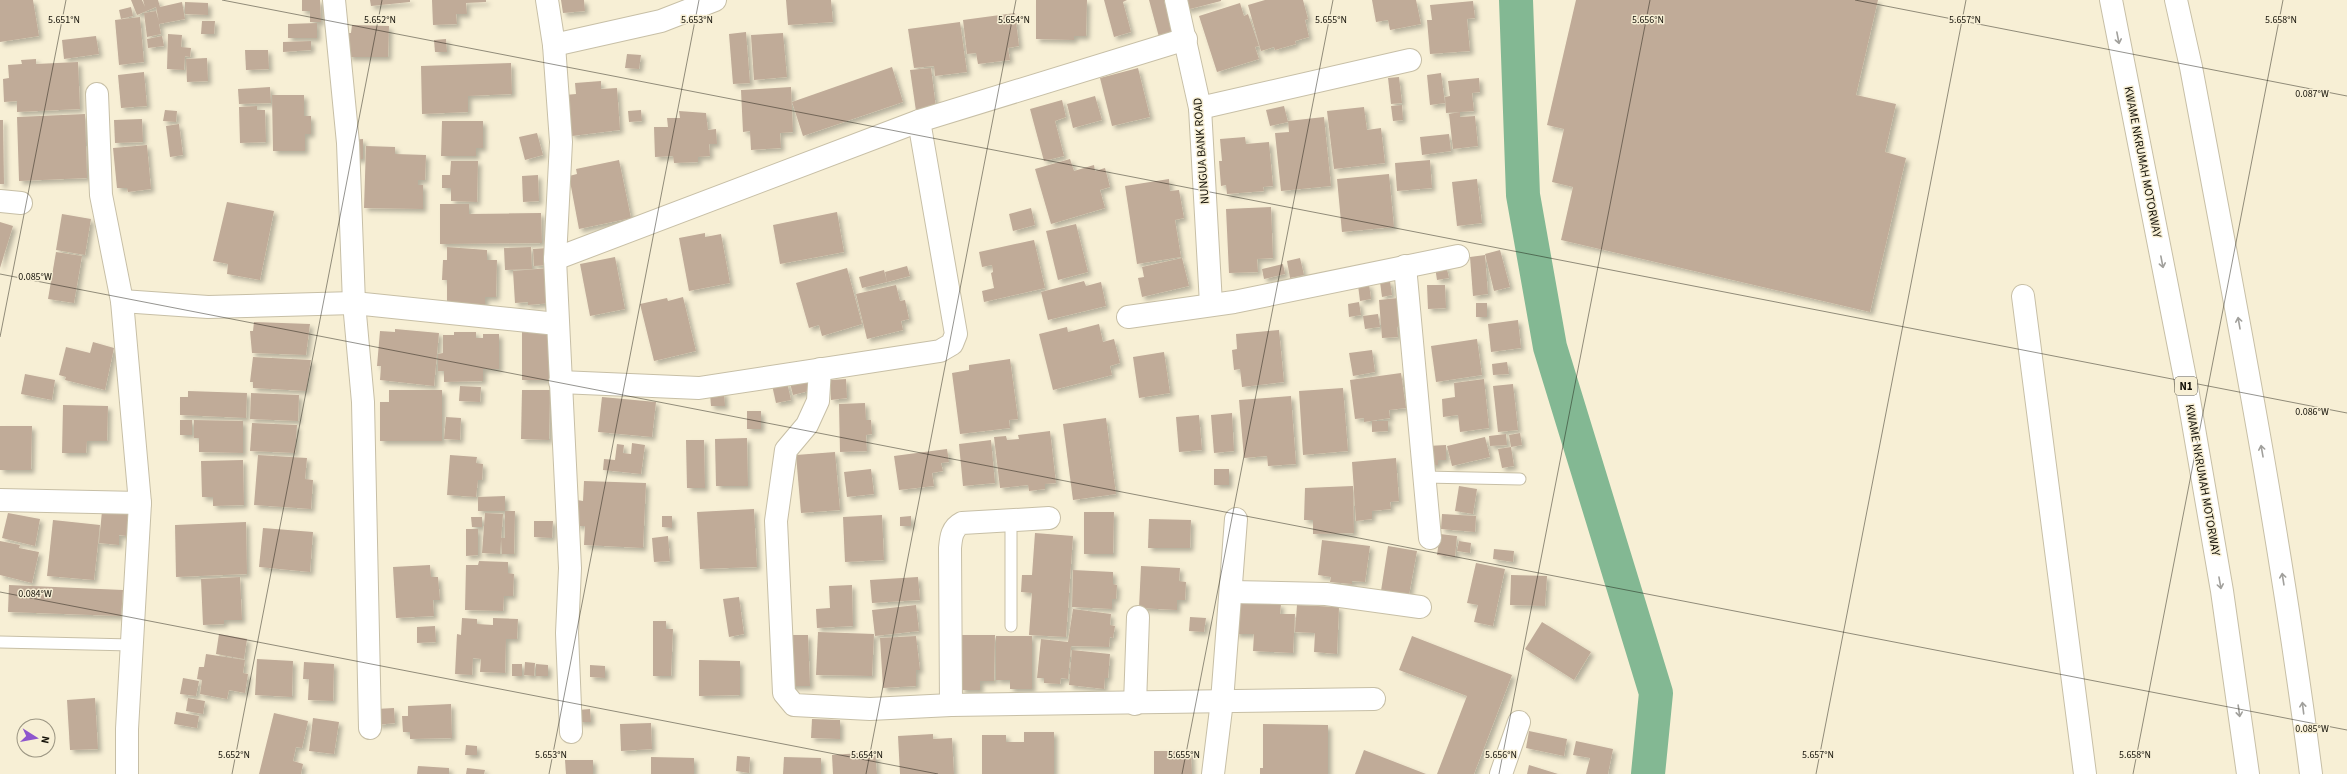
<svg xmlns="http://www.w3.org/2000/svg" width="2347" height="774" viewBox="0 0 2347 774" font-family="'Source Sans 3',sans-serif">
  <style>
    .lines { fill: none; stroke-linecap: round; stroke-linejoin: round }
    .river { stroke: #83b893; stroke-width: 34 }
    .building { fill: #c0ab98; filter: url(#shadow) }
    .lane-casing { stroke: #c7bfa6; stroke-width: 13 }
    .street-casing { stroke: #c7bfa6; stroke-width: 24 }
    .highway-casing { stroke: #c7bfa6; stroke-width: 24 }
    .lane { stroke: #fff; stroke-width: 11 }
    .street { stroke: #fff; stroke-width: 22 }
    .highway { stroke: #fff; stroke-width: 22 }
    .oneway { stroke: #a1a09c }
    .ticks { fill: none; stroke: #141108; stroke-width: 1; stroke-opacity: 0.45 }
    .labels { text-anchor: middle; stroke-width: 3; stroke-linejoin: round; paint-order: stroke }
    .shield { fill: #f7efd5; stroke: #585446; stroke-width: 1 }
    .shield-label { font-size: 11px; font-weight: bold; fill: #141108 }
    .street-label { font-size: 12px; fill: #141108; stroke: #f7efd5 }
    .ticks-label { font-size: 10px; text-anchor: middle; fill: #141108; stroke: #f7efd5; stroke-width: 3; stroke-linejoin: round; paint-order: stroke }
  </style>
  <defs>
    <filter id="shadow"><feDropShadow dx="3.5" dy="3.5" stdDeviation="2" flood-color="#0004"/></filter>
  </defs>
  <rect width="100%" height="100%" fill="#f7efd5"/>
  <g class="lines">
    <path class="river" d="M1516 0 1523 195 1550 347 1656 693 1648 774"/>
  </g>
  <g class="building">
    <path d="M0 0H33L39 36 0 42Z"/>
    <path d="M131 0H142L145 7 143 0H158L160 7 182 2 185 19 159 24 161 34 147 37 144 13 156 11 159 22 156 7 137 15Z"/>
    <path d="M302 0H320L321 22H310V11H302Z"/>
    <path d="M370 0H410V2L371 6Z"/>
    <path d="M432 0H486V2L466 3 467 14H456L457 24 433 25Z"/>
    <path d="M561 0H584L585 11 563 13Z"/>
    <path d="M786 0H831L833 22 788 25Z"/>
    <path d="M1036 0H1087L1086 36H1074V40L1036 39Z"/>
    <path d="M1104 0H1127L1123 2 1131 32 1114 37Z"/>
    <path d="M1149 0H1164L1172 33 1159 37Z"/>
    <path d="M1183 0H1221V1L1186 10Z"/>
    <path d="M1265 0H1303L1308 19 1305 20 1309 37 1295 41 1296 44 1275 50 1274 47 1261 51 1248 5Z"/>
    <path d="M1372 0H1416L1421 24 1390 30 1388 20 1376 22Z"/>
    <path d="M1576 0H1878L1856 95 1896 104 1885 152 1906 158 1870 312 1561 240 1573 187 1552 182 1564 129 1547 125Z"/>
    <path d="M1473 1 1475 18 1467 19 1470 51 1430 54 1427 20H1432L1430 5Z"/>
    <path d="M185 2 208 3V15L185 14Z"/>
    <path d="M1240 3 1244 16 1248 14 1259 46 1255 47 1259 59 1217 72 1199 16Z"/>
    <path d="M131 7 133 16 121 19 119 10Z"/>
    <path d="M1015 13 1019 46 1008 48 1010 60 978 64 976 53 967 54 963 20Z"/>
    <path d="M140 17 144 62 119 65 115 20Z"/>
    <path d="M202 21H215L214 34H201Z"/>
    <path d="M960 22 967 72 935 76 934 66 914 68 908 29Z"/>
    <path d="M317 23V38H288V24Z"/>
    <path d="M352 25 389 26 388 57H348L349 33H351Z"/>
    <path d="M746 32 750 83 733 84 729 34Z"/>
    <path d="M783 33 787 77 754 80 751 35Z"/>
    <path d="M168 34 182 35 181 47 191 48 190 57 185 56 184 70 167 69Z"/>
    <path d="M96 36 99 54 64 59 62 40Z"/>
    <path d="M162 36 164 46 148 48 147 39Z"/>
    <path d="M446 39 447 52H435L434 40Z"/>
    <path d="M311 41V50L283 52V42Z"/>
    <path d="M245 50H268L269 69 246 70Z"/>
    <path d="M627 54 641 55 639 69 625 68Z"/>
    <path d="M207 58 208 81 187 82 186 59Z"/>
    <path d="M36 59V64L78 62 80 109 17 112V101L4 102 3 79 9 78 8 65 22 64 21 60Z"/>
    <path d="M511 63 512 94 468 96V112L422 114 421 66Z"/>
    <path d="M892 67 903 102 803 136 792 102Z"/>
    <path d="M931 68 936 108 916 111 910 70Z"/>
    <path d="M1138 68 1150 117 1112 126 1100 78Z"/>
    <path d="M144 72 147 106 121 108 118 75Z"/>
    <path d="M1441 73 1445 103 1430 105 1427 75Z"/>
    <path d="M1399 77 1402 103 1391 104 1388 78Z"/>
    <path d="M1479 78 1480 92 1472 93 1474 111 1446 113 1445 97 1450 96 1448 81Z"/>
    <path d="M601 81V89L617 88 620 130 572 136V132H568L565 95 576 94 575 83Z"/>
    <path d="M270 87 271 103 239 104 238 89Z"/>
    <path d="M791 87 793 132 780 133 781 148 751 150 750 131 743 132 741 90Z"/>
    <path d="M272 95H304V116H311V134H305V151H273Z"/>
    <path d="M1095 96 1102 120 1073 128 1067 104Z"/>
    <path d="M1062 100 1066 117 1055 121 1064 156 1044 161 1030 109Z"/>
    <path d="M1402 105 1403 120 1393 121 1391 106Z"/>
    <path d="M257 106V110H265L266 142 240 143 239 107Z"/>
    <path d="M1284 106 1288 122 1270 126 1266 110Z"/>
    <path d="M1364 107 1367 130 1381 128 1385 163 1334 169 1327 111Z"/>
    <path d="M165 110 177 111 176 122 163 121Z"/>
    <path d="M641 110 642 121 629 122 628 111Z"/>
    <path d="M679 111 706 113 708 130 716 129 717 144H709L710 156 698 157V162L674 163 673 156 655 157 654 127H668L667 118H680Z"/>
    <path d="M1460 112V117L1475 116 1478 146 1453 149 1449 114Z"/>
    <path d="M85 114 87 178 19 181 17 117Z"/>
    <path d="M1324 117 1331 186 1281 191 1275 133 1289 132 1288 121Z"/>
    <path d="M142 119 143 142 115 143 114 120Z"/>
    <path d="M0 120H3L4 184H0Z"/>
    <path d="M442 121H483V148H476V156H441Z"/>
    <path d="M179 124 183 155 170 157 166 126Z"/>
    <path d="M537 133 543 155 525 160 519 137Z"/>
    <path d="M1449 134 1451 151 1422 155 1420 137Z"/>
    <path d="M1245 137 1246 144 1269 142 1273 186 1263 187 1264 191 1227 194 1226 185 1221 186 1219 161H1222L1220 139Z"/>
    <path d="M363 139V159H350V140Z"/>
    <path d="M147 145 151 189 128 192 127 188H117L113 148Z"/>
    <path d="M366 146 395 147V154L426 155 425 180H418V185H423V209L364 208Z"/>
    <path d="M1070 159 1074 171 1094 165 1095 171 1105 168 1110 187 1100 190 1105 208 1051 224 1035 169Z"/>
    <path d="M619 160 631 218 579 229 569 176 577 174 576 169Z"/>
    <path d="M1430 160 1432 188 1397 191 1395 163Z"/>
    <path d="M451 161H478L477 202 451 201V188H442V175H450Z"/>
    <path d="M1389 174 1394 227 1342 232 1337 179Z"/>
    <path d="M538 175 539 201 523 202 522 176Z"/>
    <path d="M1169 179 1170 191 1179 190 1184 218 1175 220 1181 257 1137 264 1125 186Z"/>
    <path d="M1477 179 1482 223 1457 226 1452 182Z"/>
    <path d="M227 202 274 211 260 280 227 274 228 264 213 261Z"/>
    <path d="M440 204H469V214L541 213 542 243 440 244Z"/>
    <path d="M1271 207 1273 258 1257 259 1258 272 1229 273 1226 209Z"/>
    <path d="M1031 208 1035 225 1013 231 1009 214Z"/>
    <path d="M837 212 844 252 780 264 773 225Z"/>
    <path d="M62 214 91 219 85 255 56 250Z"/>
    <path d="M0 222 13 226 0 268Z"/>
    <path d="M1076 224 1088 272 1058 280 1046 231Z"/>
    <path d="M705 233V237L721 234 730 283 689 291 679 238Z"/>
    <path d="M1034 240 1045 288 984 302 982 291 994 288 991 273 993 272 992 265 982 267 979 252Z"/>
    <path d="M447 247 487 250V260H497L496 297H485V305L447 304V280H442L443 260H447Z"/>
    <path d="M531 247 532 269 505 270 504 248Z"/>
    <path d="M547 248 549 265 534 266 533 249Z"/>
    <path d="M1500 250 1510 287 1494 291 1485 254Z"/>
    <path d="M56 252 82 256 74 303 48 299Z"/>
    <path d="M1485 255 1488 294 1473 296 1470 257Z"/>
    <path d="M615 257 625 309 590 316 580 264Z"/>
    <path d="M1182 258 1189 286 1142 297 1138 278 1144 277 1142 267Z"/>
    <path d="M1300 258 1304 275 1290 278 1287 261Z"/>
    <path d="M1283 264 1285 274 1264 279 1262 269Z"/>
    <path d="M1446 265 1449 278 1437 280 1435 267Z"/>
    <path d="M907 266 910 276 887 282 885 272Z"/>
    <path d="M549 268 552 303 528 305V302L515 303 513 271Z"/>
    <path d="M847 268 862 324 822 336 819 325 809 328 796 283Z"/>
    <path d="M884 270 887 282 862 288 859 277Z"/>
    <path d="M1084 281 1086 286 1101 282 1106 306 1048 320 1041 292Z"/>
    <path d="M1390 281 1392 295 1382 297 1380 282Z"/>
    <path d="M1369 284 1371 299 1360 301 1358 285Z"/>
    <path d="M896 285 900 301 905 300 909 319 901 321 903 330 867 339 856 294Z"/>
    <path d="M1427 285H1445L1446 308 1428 309Z"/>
    <path d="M683 297 696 351 654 361 640 304 667 298 668 301Z"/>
    <path d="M1398 298 1401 326 1397 327 1398 337 1382 338 1379 300Z"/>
    <path d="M1359 302 1361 315 1349 317 1348 304Z"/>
    <rect x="1476" y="303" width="11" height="14"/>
    <path d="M1378 314 1380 327 1365 329 1363 316Z"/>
    <path d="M1518 320 1521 348 1491 352 1488 324Z"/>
    <path d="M254 322 310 324 306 355 252 353 250 331H253Z"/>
    <path d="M1099 324 1103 342 1114 339 1120 363 1110 366 1112 375 1053 390 1039 334 1067 327 1068 332Z"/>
    <path d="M395 329 439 333 434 386 380 380 381 366H377L380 331 395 332Z"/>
    <rect x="522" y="330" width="33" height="50"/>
    <path d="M1279 330 1284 382 1242 387 1240 369 1234 370 1232 350 1237 349 1236 334Z"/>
    <path d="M454 332H476V338H483V334H499V369H483V381L444 382V371H438V354L443 353V335H454Z"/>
    <path d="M1477 339 1482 375 1436 382 1431 346Z"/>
    <path d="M93 342 114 348 105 390 65 380 66 377 59 375 66 347 90 353Z"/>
    <path d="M1372 350 1375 372 1353 376 1349 353Z"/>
    <path d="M1164 352 1170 393 1139 398 1133 357Z"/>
    <path d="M253 357 311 360 306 391 253 388V382H250Z"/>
    <path d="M1010 359 1018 419 1009 420 1010 428 960 434 952 373 969 370V365Z"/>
    <path d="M1507 362 1509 374 1493 375 1492 364Z"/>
    <path d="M1401 373 1406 408 1389 410 1390 418 1364 422V418L1355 419 1350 380Z"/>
    <path d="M25 374 55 380 52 400 21 394Z"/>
    <path d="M846 379 847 398 831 400 830 380Z"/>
    <path d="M1484 379 1489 428 1460 432 1458 415 1443 417 1442 399 1455 397 1454 383Z"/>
    <path d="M806 380 809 391 793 395 790 383Z"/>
    <path d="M787 382 791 400 776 403 772 385Z"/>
    <path d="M1513 384 1518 430 1498 432 1493 386Z"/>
    <path d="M460 386 481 387 480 402 459 401Z"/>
    <path d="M1343 388 1348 451 1303 455 1299 391Z"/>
    <path d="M389 390H442V441H380V402H389Z"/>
    <path d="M522 390H550L549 440 521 439Z"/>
    <path d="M188 391 247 393 246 418 180 415V397H188Z"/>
    <path d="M724 392 725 406H711L710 393Z"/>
    <path d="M251 393 299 395 298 421 250 419Z"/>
    <path d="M1291 396 1296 464 1268 466 1267 456 1244 458 1239 400Z"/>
    <path d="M602 397 656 402 652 437 598 432Z"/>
    <path d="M865 403 866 420H871L872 434 866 435 867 451 840 452 839 404Z"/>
    <path d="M63 405 108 406 107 441H87L86 453H62Z"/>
    <rect x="747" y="411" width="14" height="18"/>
    <path d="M1232 413 1234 451 1214 453 1211 415Z"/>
    <path d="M1199 415 1202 450 1179 452 1176 417Z"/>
    <path d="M446 417 461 418 460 440 444 439Z"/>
    <path d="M1106 418 1116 494 1073 500 1063 424Z"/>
    <rect x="180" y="420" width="12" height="15"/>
    <path d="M194 420 243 421V453L199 452V438H194Z"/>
    <path d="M1372 421H1388V431L1372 432Z"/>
    <path d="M252 423 297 425 295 453 250 451Z"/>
    <path d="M0 426H32L31 470H0Z"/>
    <path d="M1050 431 1056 483 1045 484V489L1029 491 1028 485 1000 488 994 437 1006 436 1007 440 1019 439 1018 435Z"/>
    <path d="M1520 433 1522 445 1511 447 1509 435Z"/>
    <path d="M1506 434 1507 445 1490 446 1489 436Z"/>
    <path d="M1485 437 1490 457 1452 466 1447 446Z"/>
    <path d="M747 438 748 486H716L715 439Z"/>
    <path d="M686 440H704L705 488H687Z"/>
    <path d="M991 440 995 483 963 486 959 444Z"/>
    <path d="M632 443 645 445 641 474 603 470 604 459 615 460 617 444 624 445 623 453 631 454Z"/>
    <path d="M1446 445V460H1438V465H1429L1428 446Z"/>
    <path d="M1511 447 1514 466 1502 468 1498 449Z"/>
    <path d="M947 449 949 462 941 463 943 471 932 473 934 486 899 490 894 456Z"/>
    <path d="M835 452 840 510 801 513 796 455Z"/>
    <path d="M258 455 307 458 305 479 313 480 311 509 254 505Z"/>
    <path d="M450 455 477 457 476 463 483 464 482 480H478L476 497 447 495Z"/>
    <path d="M1396 458 1399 501 1390 502 1391 509 1372 511V519L1356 521 1352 462Z"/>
    <path d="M243 460 244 505 213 506V497H202L201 461Z"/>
    <path d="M871 469 874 494 847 497 844 472Z"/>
    <rect x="1214" y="469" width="15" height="16"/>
    <path d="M584 481 646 483 643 548 584 545 585 526H576L577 500 583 501Z"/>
    <path d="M1353 486 1354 533 1313 534V520H1304L1305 488Z"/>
    <path d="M1459 486 1477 489 1473 514 1455 511Z"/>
    <path d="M505 496V511H478V497Z"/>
    <path d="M754 509 757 567 700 569 697 512Z"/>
    <path d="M102 511 129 513 127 536 119 535V545L99 543Z"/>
    <path d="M505 511H515L514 554H502L501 538H505Z"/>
    <path d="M1084 512H1114L1113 554H1084Z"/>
    <path d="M8 513 40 519 35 546 2 538Z"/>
    <path d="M485 513 503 514 500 554 482 553Z"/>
    <path d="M1442 514 1476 516 1475 532 1441 529Z"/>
    <path d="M882 515 884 560 845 562 843 517Z"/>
    <path d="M662 516H672V528L662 527Z"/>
    <path d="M911 516V526H900V517Z"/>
    <path d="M471 517H482V527H472Z"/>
    <path d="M1149 519 1191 520 1190 548H1148Z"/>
    <path d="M53 520 100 525 94 580 47 576Z"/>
    <path d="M534 521H553L552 538 534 537Z"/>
    <path d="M246 522 247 574 176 577 175 525Z"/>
    <path d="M263 528 313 532 310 572 259 567Z"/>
    <path d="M466 529H478V555L466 556Z"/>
    <path d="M1035 533 1073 536 1066 637 1029 635 1032 593 1021 592 1022 575H1032Z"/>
    <path d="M1440 534 1457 536 1455 557 1437 555Z"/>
    <path d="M668 536 670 561 654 562 652 538Z"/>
    <path d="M1322 540 1370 546 1365 582 1352 581V584L1330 582 1331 577 1318 575Z"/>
    <path d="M0 541 20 545 19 548 39 552 32 583 0 575Z"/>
    <path d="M1459 541 1471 543 1470 553 1457 551Z"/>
    <path d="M1388 546 1417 551 1409 595 1381 591Z"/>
    <path d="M1494 549 1514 551 1513 562 1493 559Z"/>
    <path d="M479 561 508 562V573L514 574 513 596H504L503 611 465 610 466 565H478Z"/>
    <path d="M1476 563 1505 569 1493 626 1474 622 1478 605 1467 603Z"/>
    <path d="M430 565 431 577H438L440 600H433L434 616 396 618 393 567Z"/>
    <path d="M1141 566 1180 568 1179 581 1186 582 1185 600H1177V610L1139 608Z"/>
    <path d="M1073 570 1113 572V584L1117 585 1116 599H1112V609L1072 607Z"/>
    <path d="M1511 575 1547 576 1545 606 1510 605Z"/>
    <path d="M240 577 242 620H224V624L203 625 201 579Z"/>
    <path d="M918 577 920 600 872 603 870 580Z"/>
    <path d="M9 585 123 590 121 616 8 612Z"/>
    <path d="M852 585 853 626 817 628 816 609 830 608 829 586Z"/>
    <path d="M739 597 744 634 729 637 723 599Z"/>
    <path d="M1236 603 1281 604 1280 614H1295L1293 653 1253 651 1254 634H1235Z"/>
    <path d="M916 605 919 631 875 636 872 610Z"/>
    <path d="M1297 605 1339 607 1337 654 1314 652 1315 633 1295 632Z"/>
    <path d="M1073 609 1111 614 1110 625 1115 626 1113 638 1110 637 1109 647 1071 646 1068 679 1061 678 1060 684 1044 683V678H1037L1041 639 1068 642Z"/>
    <path d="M1190 617 1206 618 1204 632 1189 631Z"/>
    <path d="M462 618 477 619V624L493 625V618L518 619 517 639H506L505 673 480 672 481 659 473 658 472 675 455 674 457 634 461 635Z"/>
    <path d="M653 621H666V629H673L671 676H653Z"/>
    <path d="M1542 622 1591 652 1574 680 1525 649Z"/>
    <path d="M435 626 436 642 417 643V627Z"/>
    <path d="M818 632 874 634 872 676 816 675Z"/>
    <path d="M219 634 247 639 244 659 216 654Z"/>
    <path d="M785 635H808L810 686H787Z"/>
    <path d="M962 635H995L994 681H980V690H961Z"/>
    <path d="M916 636 920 670H916V686L883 688 880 638Z"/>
    <path d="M996 636H1032V689H1010V680H996Z"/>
    <path d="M1412 636 1512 675 1474 774H1437L1467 696 1399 670Z"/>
    <path d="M1072 650 1110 654 1108 678H1105L1104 689 1069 685Z"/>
    <path d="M206 654 245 660 243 673 248 674 245 693 229 690 227 699 200 694 202 680 197 679 199 667H204Z"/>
    <path d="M257 659 293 661 292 697 255 695Z"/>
    <path d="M699 660 740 661V695L699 696Z"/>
    <path d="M304 662 334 664 333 701 308 700 309 679H303Z"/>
    <path d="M525 662 535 663 534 676 524 675Z"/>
    <rect x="512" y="664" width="10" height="12"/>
    <path d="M536 664 548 665V676H536Z"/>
    <path d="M590 665 605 666V678L590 677Z"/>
    <path d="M183 678 199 681 196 696 180 694Z"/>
    <path d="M95 698 98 749 70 750 67 700Z"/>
    <path d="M188 698 205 701 203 714 186 711Z"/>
    <path d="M451 704 452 738 410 739V732H403L402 716H408V706Z"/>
    <path d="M394 708 395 723 377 725 376 709Z"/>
    <path d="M590 709 591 722H578V710Z"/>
    <path d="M176 712 199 716 197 728 174 724Z"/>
    <path d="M274 713 308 721 302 748 296 747 293 761 303 764 301 774H259Z"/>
    <path d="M313 718 339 722 334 754 309 751Z"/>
    <path d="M812 719 840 720V739L811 738Z"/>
    <path d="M651 723 652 749 621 751 620 724Z"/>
    <path d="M1263 724 1328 725V774H1260V768H1263Z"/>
    <path d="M1529 731 1567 739 1564 756 1526 748Z"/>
    <path d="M1024 732H1054V774H982V735H1006V742H1024Z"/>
    <path d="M933 734V739L952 738 954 774H900L898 736Z"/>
    <path d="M1576 741 1613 749 1608 774H1586L1590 758 1573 755Z"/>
    <path d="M466 745 477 746V755H465Z"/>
    <path d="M1364 750 1426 774H1355Z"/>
    <path d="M1154 751H1191L1192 774H1154Z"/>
    <path d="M875 752 877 774H833L832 755Z"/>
    <path d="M737 756 750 757 749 773 736 771Z"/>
    <path d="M651 757 694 758V774H651Z"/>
    <path d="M784 757 821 758V774H783Z"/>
    <path d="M565 760H593V774H566Z"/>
    <path d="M1529 765 1558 774H1527Z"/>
    <path d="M418 766 449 768V774H417Z"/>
    <path d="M467 768 485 770 484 774H466Z"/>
  </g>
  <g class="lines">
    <g class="lane-casing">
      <g id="lane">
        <path d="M1424 477 1520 479"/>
        <path d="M1011 520V626"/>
        <path d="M0 642 132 645"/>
      </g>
    </g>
    <g class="street-casing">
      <g id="street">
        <path d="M334 0 348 143 354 303 363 402 370 728"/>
        <path d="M547 0 554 45 561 142 555 259 570 568 567 633 571 732"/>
        <path d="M1176 0 1200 108 1211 304"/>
        <path d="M554 45 661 21 715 0"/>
        <path d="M97 94 101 195 122 301 140 503 127 729V774"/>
        <path d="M1200 108 1410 60"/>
        <path d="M0 201 21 203"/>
        <path d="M555 259 919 121 1186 39"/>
        <path d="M1405 266 1430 538"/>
        <path d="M2023 296 2085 774"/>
        <path d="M122 301 208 307 354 303 557 324"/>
        <path d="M1128 317 1234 302 1458 256"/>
        <path d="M820 369 818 401 807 425 786 450 776 521 784 693 794 705 870 709 951 705 1374 699"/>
        <path d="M560 382 699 388 940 351 952 344 956 334 919 121"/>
        <path d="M0 500 140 503"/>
        <path d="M1231 592 1326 594 1420 607"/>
        <path d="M1135 704 1138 617"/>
        <path d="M951 705 950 548C951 537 952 528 962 523L1049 518"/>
        <path d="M1213 774 1222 701 1236 519"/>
        <path d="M1501 774 1519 722"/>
      </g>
    </g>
    <g class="highway-casing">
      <g id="highway">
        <path d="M2111 0 2187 388 2222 591 2248 774"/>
        <path d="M2176 0 2191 67C2235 302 2281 537 2311 774"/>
      </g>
    </g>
    <use href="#lane" class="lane"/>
    <use href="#street" class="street"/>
    <use href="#highway" class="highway"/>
  </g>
  <defs><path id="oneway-shaft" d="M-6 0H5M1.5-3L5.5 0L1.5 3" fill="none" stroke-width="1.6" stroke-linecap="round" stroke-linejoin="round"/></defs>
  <g class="oneway">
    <use href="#oneway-shaft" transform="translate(2118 38) rotate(79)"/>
    <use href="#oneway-shaft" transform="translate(2162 262) rotate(79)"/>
    <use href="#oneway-shaft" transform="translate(2239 323) rotate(-100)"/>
    <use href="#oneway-shaft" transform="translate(2262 451) rotate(-100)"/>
    <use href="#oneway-shaft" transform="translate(2283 579) rotate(-99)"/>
    <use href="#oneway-shaft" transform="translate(2220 583) rotate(80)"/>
    <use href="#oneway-shaft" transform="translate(2303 708) rotate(-97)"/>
    <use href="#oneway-shaft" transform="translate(2239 711) rotate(82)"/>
  </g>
  <path class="ticks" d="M222 0 2347 413M1855 0 2347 96M0 274 2347 730M0 337 66 0M0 592 938 774M232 774 382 0M549 774 699 0M866 774 1016 0M1182 774 1333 0M1499 774 1650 0M1816 774 1966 0M2133 774 2283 0"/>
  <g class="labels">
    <rect class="shield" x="2175" y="377" width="22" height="18" rx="3"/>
    <g class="shield-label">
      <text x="2186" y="390">N1</text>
    </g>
    <g class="street-label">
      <text transform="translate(1201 151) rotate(-94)" y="4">NUNGUA BANK ROAD</text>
      <text transform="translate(2143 162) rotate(79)" y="4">KWAME NKRUMAH MOTORWAY</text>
      <text transform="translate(2203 480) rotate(80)" y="4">KWAME NKRUMAH MOTORWAY</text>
    </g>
  </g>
  <g class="ticks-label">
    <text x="64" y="23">5.651°N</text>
    <text x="380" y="23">5.652°N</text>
    <text x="697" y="23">5.653°N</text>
    <text x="1014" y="23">5.654°N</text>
    <text x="1331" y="23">5.655°N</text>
    <text x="1648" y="23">5.656°N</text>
    <text x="1965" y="23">5.657°N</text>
    <text x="2281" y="23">5.658°N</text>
    <text x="2312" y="97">0.087°W</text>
    <text x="35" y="280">0.085°W</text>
    <text x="2312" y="415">0.086°W</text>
    <text x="35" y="597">0.084°W</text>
    <text x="2312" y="732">0.085°W</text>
    <text x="234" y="758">5.652°N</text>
    <text x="551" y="758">5.653°N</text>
    <text x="867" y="758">5.654°N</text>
    <text x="1184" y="758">5.655°N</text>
    <text x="1501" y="758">5.656°N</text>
    <text x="1818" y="758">5.657°N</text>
    <text x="2135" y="758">5.658°N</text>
  </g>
  <g transform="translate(36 738) rotate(101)"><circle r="19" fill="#f7efd5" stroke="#9c9683"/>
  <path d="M0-3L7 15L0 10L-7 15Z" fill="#8e56cd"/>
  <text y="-6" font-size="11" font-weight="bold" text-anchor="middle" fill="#141108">N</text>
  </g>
</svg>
